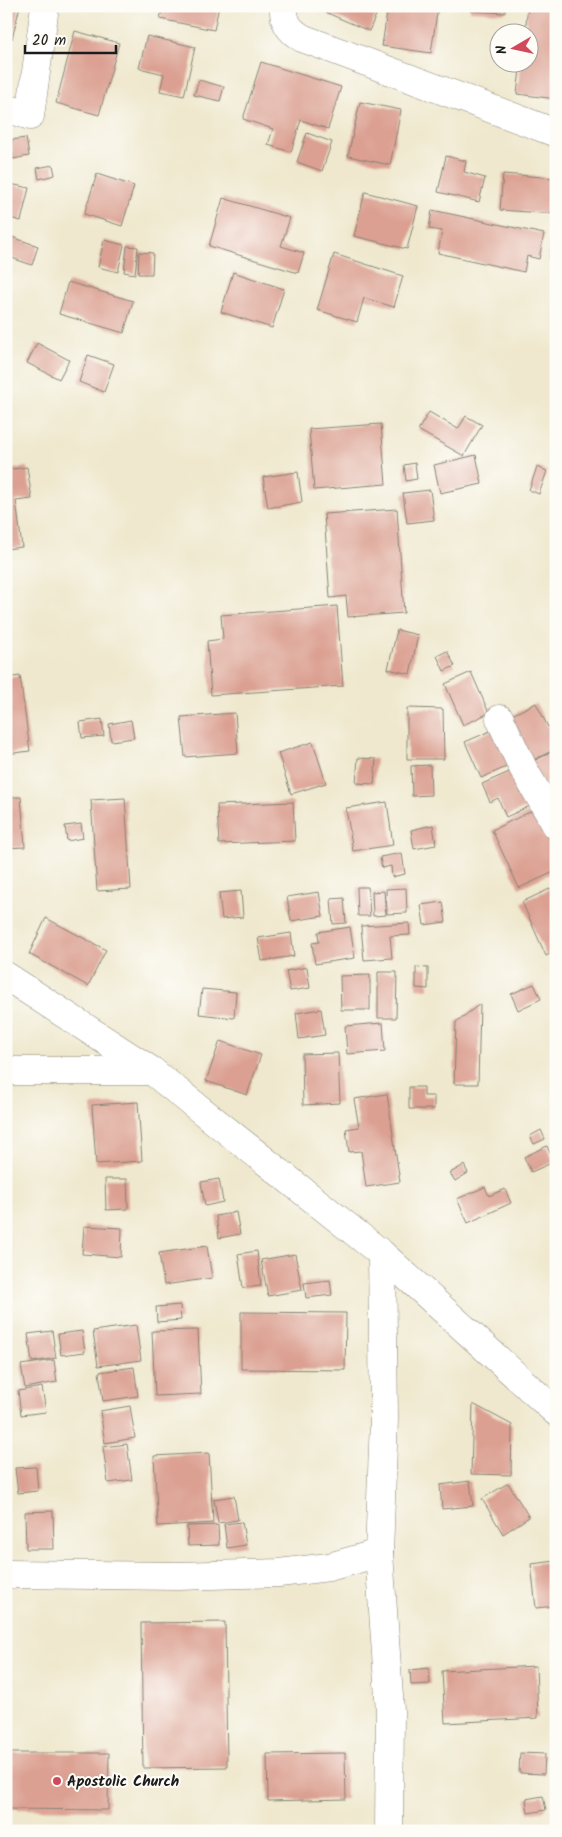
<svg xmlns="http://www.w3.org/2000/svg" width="562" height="1837" viewBox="0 0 562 1837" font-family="Kalam,sans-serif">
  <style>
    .building { fill: #dba092 }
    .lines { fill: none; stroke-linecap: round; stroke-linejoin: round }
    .street-casing { stroke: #868275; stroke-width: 29 }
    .street { stroke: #fff; stroke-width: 28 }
    .poi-dot { fill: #d1495b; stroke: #fdfcf7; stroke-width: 2 }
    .labels { text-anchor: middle; stroke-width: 4; stroke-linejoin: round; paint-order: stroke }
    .poi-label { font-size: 15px; font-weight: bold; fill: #1c1c1c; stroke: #fdfcf7; text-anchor: start }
  </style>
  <rect width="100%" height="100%" fill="#fdfcf7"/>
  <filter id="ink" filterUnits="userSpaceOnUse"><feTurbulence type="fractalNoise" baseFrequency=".02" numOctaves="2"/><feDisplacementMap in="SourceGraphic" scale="10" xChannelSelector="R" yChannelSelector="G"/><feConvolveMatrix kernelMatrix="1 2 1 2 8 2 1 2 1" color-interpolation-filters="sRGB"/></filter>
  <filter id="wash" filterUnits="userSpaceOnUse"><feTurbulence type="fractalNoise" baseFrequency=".0096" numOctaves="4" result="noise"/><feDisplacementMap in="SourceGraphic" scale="20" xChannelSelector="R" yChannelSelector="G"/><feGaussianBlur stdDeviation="1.12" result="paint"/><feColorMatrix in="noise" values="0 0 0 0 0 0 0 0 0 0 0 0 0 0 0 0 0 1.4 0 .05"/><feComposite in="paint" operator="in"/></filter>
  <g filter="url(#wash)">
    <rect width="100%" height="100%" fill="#efe8ce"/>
    <g id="blocks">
      <g class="building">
        <path d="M6 6H20L12 39 6 38Z"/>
        <path d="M163 6H219L214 30 160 19Z"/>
        <path d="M311 6H380L369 31Z"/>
        <path d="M388 6H438L431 53 382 46Z"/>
        <path d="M470 6H505V13L470 11Z"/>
        <path d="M528 6H556V99L517 94 521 62H530V32H525Z"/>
        <path d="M75 31 119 43 99 115 56 103Z"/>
        <path d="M147 36 195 47 184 96 160 91 164 74 139 68Z"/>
        <path d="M261 62 341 87 328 129 301 120 291 152 268 145 273 129 243 119Z"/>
        <path d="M199 80 224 87 220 101 194 95Z"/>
        <path d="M360 102 401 110 390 165 348 156Z"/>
        <path d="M307 133 332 142 322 171 297 162Z"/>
        <path d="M26 138 29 156 13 159 11 140Z"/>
        <path d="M446 156 466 161 464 172 485 178 479 202 438 192Z"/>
        <path d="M53 165 55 175 39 179 37 168Z"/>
        <path d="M97 174 134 186 122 226 84 214Z"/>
        <path d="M503 174 556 178V214L500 210Z"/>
        <path d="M6 183 29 188 21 221 6 217Z"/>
        <path d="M365 192 418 206 407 249 354 236Z"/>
        <path d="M223 198 290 218 281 246 304 253 298 273 209 246Z"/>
        <path d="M432 210 544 234 539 259 527 256 524 272 438 253 442 231 429 229Z"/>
        <path d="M6 235 38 246 32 265 6 256Z"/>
        <path d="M553 235 556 236V261L549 260Z"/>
        <path d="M104 240 124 245 118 272 98 267Z"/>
        <path d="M127 246 138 247 135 274 124 272Z"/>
        <path d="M139 252 153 253 152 274H138Z"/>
        <path d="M334 254 403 276 394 307 364 298 357 322 317 310Z"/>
        <path d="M233 272 284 289 272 328 221 312Z"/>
        <path d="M68 282 133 301 124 333 59 314Z"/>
        <path d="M37 343 69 360 59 379 27 363Z"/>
        <path d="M88 355 114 364 104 392 79 382Z"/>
        <path d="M429 412 458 429 466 416 482 425 464 456 418 430Z"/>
        <path d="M381 424 386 484 314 490 309 429Z"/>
        <path d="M476 455 482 484 440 493 434 465Z"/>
        <path d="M415 463 417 479 406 481 404 465Z"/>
        <path d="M27 467 32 499 16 501 22 547 6 549V470Z"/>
        <path d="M537 467 547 471 539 494 529 490Z"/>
        <path d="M298 472 302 502 268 508 263 477Z"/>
        <path d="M430 490 434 520 407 523 403 493Z"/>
        <path d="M397 509 404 613 348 617 346 596 330 598 324 514Z"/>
        <path d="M337 606 343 686 211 695 207 641 223 639 221 615Z"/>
        <path d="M397 630 418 635 410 674 388 669Z"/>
        <path d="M447 651 455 666 444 671 437 656Z"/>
        <path d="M471 672 489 713 463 725 445 684Z"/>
        <path d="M20 676 30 751 6 754V678Z"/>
        <path d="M536 703 548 727 556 723V749L531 761 510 716Z"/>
        <path d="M407 708 443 709 444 759H407Z"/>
        <path d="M235 713 238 753 185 757 181 717Z"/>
        <path d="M102 719 104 736 82 738 80 722Z"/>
        <path d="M131 720 134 738 111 741 109 724Z"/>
        <path d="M495 729 511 765 481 778 465 742Z"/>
        <path d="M313 742 326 783 291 794 278 753Z"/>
        <path d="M556 750V800L529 763Z"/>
        <path d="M358 758 376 759 374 784 356 783Z"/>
        <path d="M430 765 431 795 412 796 411 766Z"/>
        <path d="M516 769 532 805 506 817 498 798 490 802 482 784Z"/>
        <path d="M6 797H21L25 847 6 848Z"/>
        <path d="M125 798 131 889 97 891 91 800Z"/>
        <path d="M293 802 295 841 219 844 217 805Z"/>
        <path d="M387 802 393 845 353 851 346 808Z"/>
        <path d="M538 808 556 847V871L519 888 492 830Z"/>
        <path d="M81 824 83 838 67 841 65 826Z"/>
        <path d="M433 825 436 845 414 849 411 830Z"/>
        <path d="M402 853 405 874 392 877 391 866 382 868 380 857Z"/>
        <path d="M556 886V951L546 956 522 902Z"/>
        <path d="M357 887H368L370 916H358Z"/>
        <path d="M406 888 407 913 387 914 386 889Z"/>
        <path d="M241 891 243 917 222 919 219 893Z"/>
        <path d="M384 891 386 915 373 916 372 892Z"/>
        <path d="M319 892 323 916 291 921 287 897Z"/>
        <path d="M344 898 346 923 333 924 331 899Z"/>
        <path d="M443 902 446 922 424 925 421 905Z"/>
        <path d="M46 918 106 950 88 986 29 954Z"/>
        <path d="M409 923 410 935 390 936 392 958 364 960 361 926Z"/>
        <path d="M350 927 355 958 315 964 312 943 319 942 318 932Z"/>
        <path d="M291 933 294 956 262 961 258 938Z"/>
        <path d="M307 967 310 988 290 991 286 971Z"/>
        <path d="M416 967 428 968V989L416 988Z"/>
        <path d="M378 972H397L396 1018H378Z"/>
        <path d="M370 975V1010H341L340 976Z"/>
        <path d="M534 984 541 999 518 1010 511 994Z"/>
        <path d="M202 989 236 992 234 1018 199 1014Z"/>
        <path d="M480 1004 478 1084H454L456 1022Z"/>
        <path d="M321 1009 325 1035 299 1039 296 1013Z"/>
        <path d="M383 1023 385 1051 347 1054 345 1026Z"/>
        <path d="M220 1041 261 1055 247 1095 206 1081Z"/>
        <path d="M338 1053 340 1103 303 1105 302 1054Z"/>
        <path d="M409 1087H424V1096H434V1109H409Z"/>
        <path d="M387 1094 400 1182 366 1187 361 1151 349 1152 346 1129 359 1127 354 1099Z"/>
        <path d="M138 1102 142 1161 96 1164 92 1105Z"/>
        <path d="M541 1130 545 1139 534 1144 530 1136Z"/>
        <path d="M547 1146 554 1162 531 1172 524 1157Z"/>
        <path d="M464 1165 468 1173 455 1181 450 1173Z"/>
        <path d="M105 1179H127L128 1209 106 1210Z"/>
        <path d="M219 1179 223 1202 205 1206 201 1182Z"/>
        <path d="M485 1187 489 1196 505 1189 511 1203 468 1223 457 1199Z"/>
        <path d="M236 1212 240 1234 219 1238 216 1216Z"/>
        <path d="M84 1226 122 1228 121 1257 82 1254Z"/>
        <path d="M207 1246 212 1278 164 1285 159 1253Z"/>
        <path d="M257 1251 261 1286 243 1288 238 1254Z"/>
        <path d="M295 1254 302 1290 268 1296 261 1260Z"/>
        <path d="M330 1280 332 1295 306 1298 304 1283Z"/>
        <path d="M180 1305 181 1320 157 1322 156 1307Z"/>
        <path d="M241 1312 346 1313 345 1370 241 1369Z"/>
        <path d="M136 1325 141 1360 98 1366 93 1331Z"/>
        <path d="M198 1330 201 1394 155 1396 152 1331Z"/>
        <path d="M52 1331 56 1358 32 1362 28 1334Z"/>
        <path d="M82 1331 85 1352 61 1355 58 1334Z"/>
        <path d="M54 1360 57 1382 25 1388 21 1365Z"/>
        <path d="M134 1367 138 1396 103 1401 99 1372Z"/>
        <path d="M42 1387 46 1412 21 1415 18 1391Z"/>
        <path d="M473 1404 512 1425 511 1475 471 1474Z"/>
        <path d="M130 1406 135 1438 105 1443 100 1411Z"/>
        <path d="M127 1444 132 1480 108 1483 103 1447Z"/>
        <path d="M209 1453 213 1523 158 1526 154 1456Z"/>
        <path d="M36 1467 38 1491 18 1493 15 1468Z"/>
        <path d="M470 1481 473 1506 442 1509 440 1485Z"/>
        <path d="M508 1483 529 1517 503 1534 482 1499Z"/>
        <path d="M234 1496 238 1520 218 1523 214 1499Z"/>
        <path d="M53 1511 54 1549H26L25 1512Z"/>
        <path d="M242 1522 246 1545 227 1548 224 1524Z"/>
        <path d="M218 1525 219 1545 188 1546 187 1526Z"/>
        <path d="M556 1561V1606L536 1608 531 1564Z"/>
        <path d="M225 1622 227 1767 143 1768 141 1623Z"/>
        <path d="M536 1666 538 1718 445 1723 442 1671Z"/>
        <path d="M429 1668 430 1684 411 1685 410 1670Z"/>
        <path d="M6 1753H109L108 1810 6 1809Z"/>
        <path d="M345 1753 346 1799 268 1801 267 1754Z"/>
        <path d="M520 1753 545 1754 544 1774 519 1773Z"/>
        <path d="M543 1796 546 1810 528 1813 526 1799Z"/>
      </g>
    </g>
  </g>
  <g filter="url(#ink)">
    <use href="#blocks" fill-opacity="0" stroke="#868275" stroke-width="1"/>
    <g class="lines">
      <g class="street-casing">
        <g id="street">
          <path d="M284 6C283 22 289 30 302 38L556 133"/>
          <path d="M6 108 30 116 45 6"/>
          <path d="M500 719 523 768 556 825"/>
          <path d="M6 976 152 1071 382 1254 556 1412"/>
          <path d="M6 1071H152"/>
          <path d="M382 1254 384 1419 379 1553 390 1711 389 1831"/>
          <path d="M6 1574 178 1576 279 1573 329 1567 379 1553"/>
        </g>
      </g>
      <use href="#street" class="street"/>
    </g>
  </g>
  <circle class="poi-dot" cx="57" cy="1781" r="5"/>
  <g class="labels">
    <g class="poi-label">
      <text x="67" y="1786">Apostolic Church</text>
    </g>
  </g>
  <rect width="562" height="1837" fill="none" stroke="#fdfcf7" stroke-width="25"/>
  <g transform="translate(514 48) rotate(261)"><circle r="24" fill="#fdfcf7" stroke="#a3a29f"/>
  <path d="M0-4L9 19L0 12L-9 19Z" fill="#d1495b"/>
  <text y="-8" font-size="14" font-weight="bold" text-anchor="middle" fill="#1c1c1c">N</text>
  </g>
  <path d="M25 45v8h91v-8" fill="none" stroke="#1c1c1c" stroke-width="2.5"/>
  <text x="32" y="45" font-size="15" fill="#1c1c1c" stroke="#fdfcf7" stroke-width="4" paint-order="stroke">20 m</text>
</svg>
